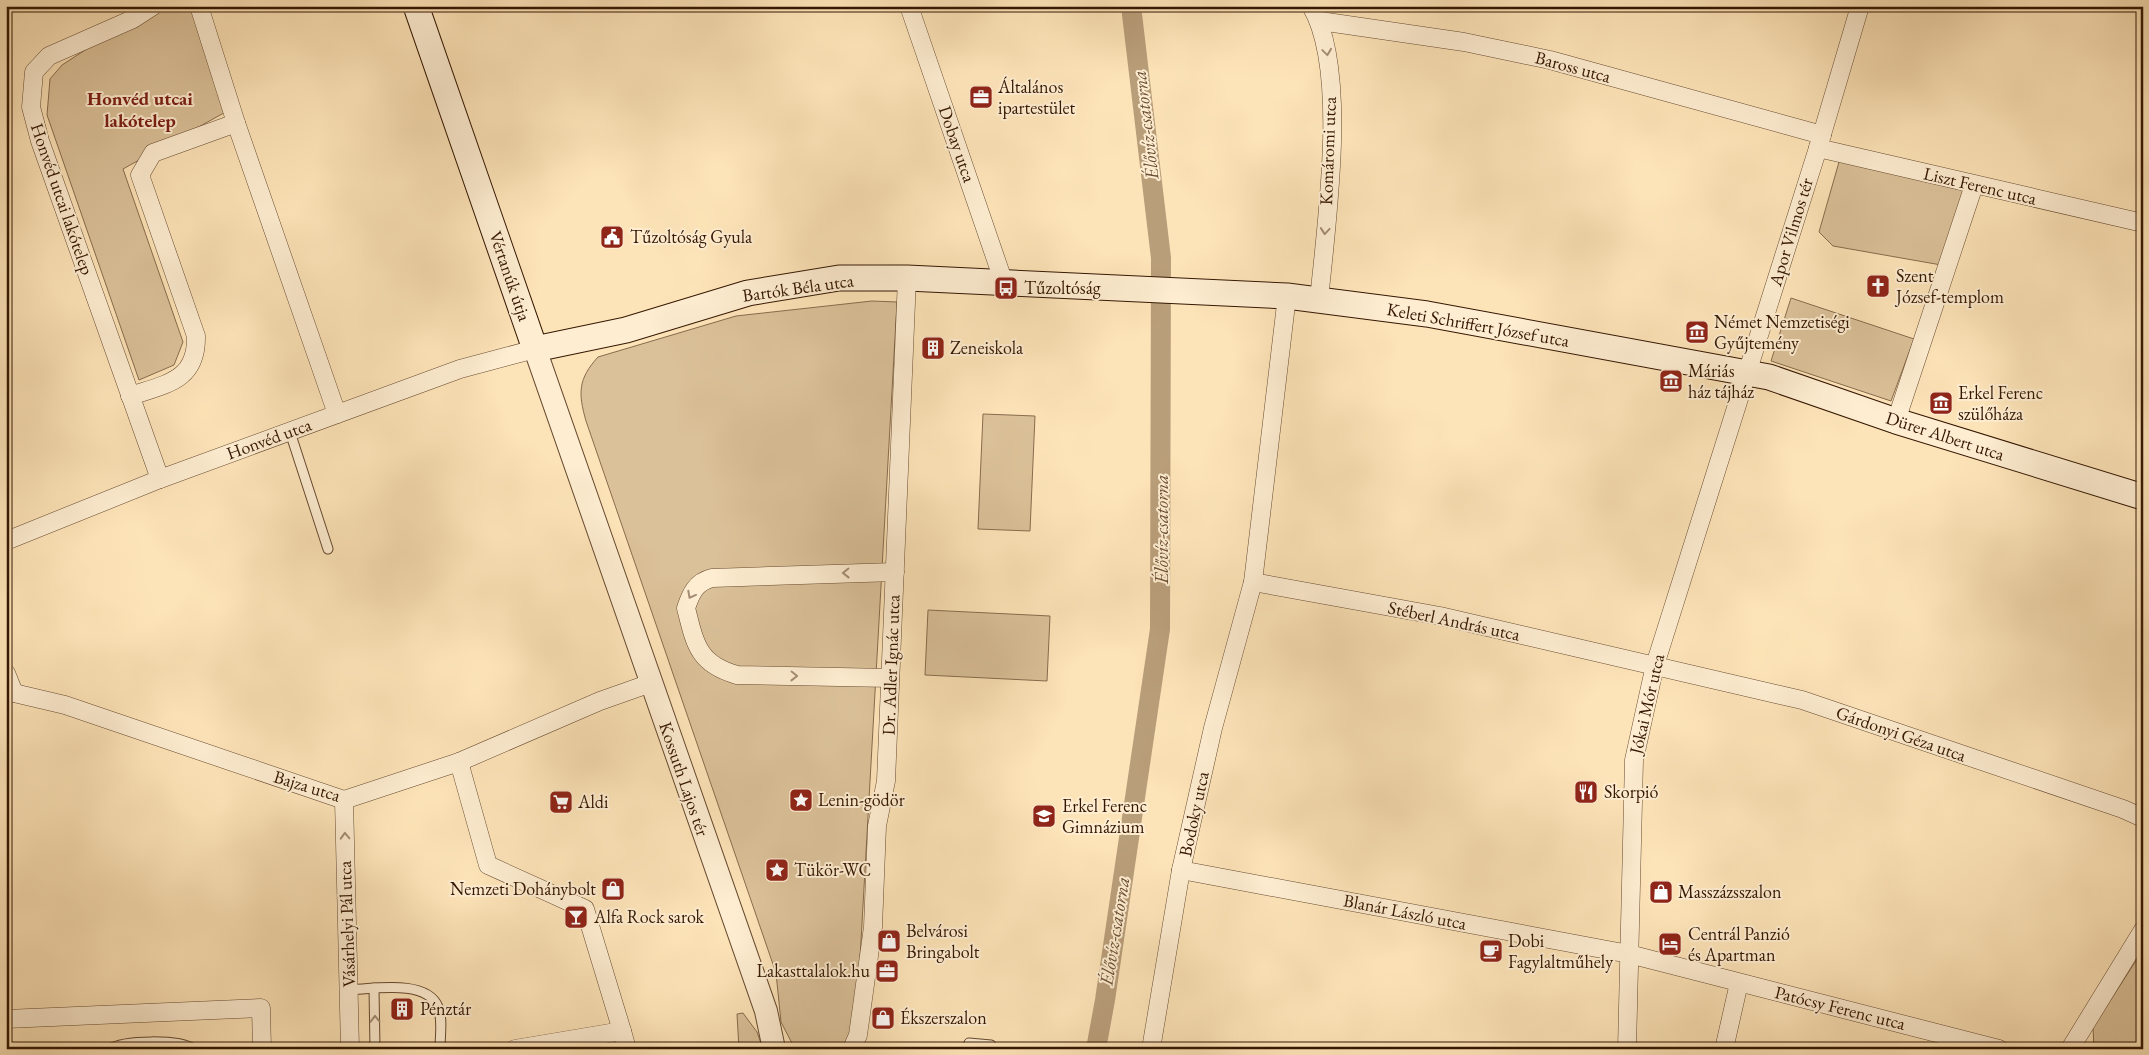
<svg xmlns="http://www.w3.org/2000/svg" width="2149" height="1055" viewBox="0 0 2149 1055" font-family="'EB Garamond',serif">
  <style>
    .green { fill: #dbc199; stroke: #886c4e }
    .lines { fill: none; stroke-linecap: round; stroke-linejoin: round }
    .canal { stroke: #b99e7a; stroke-width: 20 }
    .service-casing { stroke: #674a30; stroke-width: 11 }
    .minor-casing { stroke: #674a30; stroke-width: 19 }
    .tertiary-casing { stroke: #674a30; stroke-width: 24 }
    .secondary-casing { stroke: #351702; stroke-width: 27 }
    .service { stroke: #feedd1; stroke-width: 9 }
    .minor { stroke: #feedd1; stroke-width: 18 }
    .tertiary { stroke: #feedd1; stroke-width: 22 }
    .secondary { stroke: #feedd1; stroke-width: 25 }
    .oneway { stroke: #a48d74 }
    .labels { text-anchor: middle; stroke-width: 4; stroke-linejoin: round; paint-order: stroke }
    .street-label { font-size: 18px; fill: #351702; stroke: #feedd1 }
    .poi-label { font-size: 18px; fill: #351702; stroke: #feedd1; text-anchor: start }
    .neighbourhood-label { font-size: 19px; font-weight: bold; fill: #7a1f14; stroke: #feedd1 }
    .water-label { font-size: 19px; font-style: italic; fill: #6a4d32; stroke: #feedd1 }
  </style>
  <rect width="100%" height="100%" fill="#fde4b8"/>
  <filter id="stains"><feTurbulence type="fractalNoise" baseFrequency=".004" numOctaves="4"/><feColorMatrix values="0 0 0 0 .2 0 0 0 0 .09 0 0 0 0 .02 0 0 0 .5 -.17"/></filter>
  <radialGradient id="worn" r=".72"><stop offset=".6" stop-color="#630" stop-opacity="0"/><stop offset="1" stop-color="#630" stop-opacity=".3"/></radialGradient>
  <g class="green">
    <path d="M153 6H198L231 109 123 169 183 342 174 365 139 380 47 115 50 79 62 65Z"/>
    <path d="M1841 155 1974 185 1947 266 1833 246 1819 232Z"/>
    <path d="M1791 298 1914 339 1891 401 1771 361Z"/>
    <path d="M872 301 897 302 856 1030 847 1049H795L781 1022 776 973 586 421C578 393 578 379 598 357L736 316Z"/>
    <path d="M983 414 1035 416 1030 531 978 529Z"/>
    <path d="M928 610 1050 616 1047 681 925 675Z"/>
    <path d="M2143 950V1049H2094L2093 1027Z"/>
    <path d="M743 1013 757 1032 763 1049H739L737 1014Z"/>
  </g>
  <g class="lines">
    <path class="canal" d="M1096 1049 1105 1000 1160 629 1161 258 1131 6"/>
    <g class="service-casing">
      <g id="service">
        <path d="M290 432 328 549"/>
        <path d="M374 988 375 1049"/>
        <path d="M349 990C373 989 427 979 438 1007 443 1019 440 1035 440 1049"/>
        <path d="M110 1049C123 1040 180 1039 193 1049"/>
        <path d="M968 1049 969 1043 991 1045"/>
      </g>
    </g>
    <g class="minor-casing">
      <g id="minor">
        <path d="M153 6 133 19 49 56 34 72 31 107 40 141 160 479"/>
        <path d="M199 6 236 123 337 414"/>
        <path d="M909 6 1004 283"/>
        <path d="M1311 6C1349 70 1326 225 1319 300"/>
        <path d="M1320 21 1464 42 1550 60 1822 135"/>
        <path d="M1818 148 2143 223"/>
        <path d="M130 396C166 384 197 381 196 336L140 175 153 153 236 123"/>
        <path d="M1896 421 1974 185"/>
        <path d="M6 541 160 479 460 369 535 349"/>
        <path d="M1253 582 1440 616 1802 700 2123 809 2143 818"/>
        <path d="M6 673 14 693"/>
        <path d="M890 678 737 675C698 664 695 644 686 608 691 593 696 582 712 578L895 572"/>
        <path d="M14 693 65 705 344 800 459 762 600 701 651 683"/>
        <path d="M459 762 488 865 585 909 622 1031"/>
        <path d="M344 800 350 1049"/>
        <path d="M1181 870 1629 954 1999 1049"/>
        <path d="M6 1019 261 1008 262 1049"/>
        <path d="M515 1049 622 1031 627 1049"/>
        <path d="M852 1049 858 1035 873 927 877 826 886 781 907 278"/>
        <path d="M1151 1049 1181 870 1213 728 1253 582 1287 296"/>
        <path d="M1627 1049 1634 760 1655 665 1818 148 1860 6"/>
        <path d="M1724 1049 1739 983"/>
        <path d="M2070 1049 2143 930"/>
      </g>
    </g>
    <g class="tertiary-casing">
      <path id="tertiary" d="M535 349 766 1011 774 1049"/>
    </g>
    <g class="secondary-casing">
      <path id="secondary" d="M416 6 535 349 626 330 748 293 839 278H907L1287 296 1427 314 1769 377 1896 421 2143 497"/>
    </g>
    <use href="#service" class="service"/>
    <use href="#minor" class="minor"/>
    <use href="#tertiary" class="tertiary"/>
    <use href="#secondary" class="secondary"/>
  </g>
  <defs><path id="oneway-chevron" d="M-2-3.5L2.5 0L-2 3.5" fill="none" stroke-width="1.6" stroke-linecap="round" stroke-linejoin="round" transform="scale(1.25)"/></defs>
  <g class="oneway">
    <use href="#oneway-chevron" transform="translate(1327 52) rotate(82)"/>
    <use href="#oneway-chevron" transform="translate(1325 231) rotate(95)"/>
    <use href="#oneway-chevron" transform="translate(846 573) rotate(179)"/>
    <use href="#oneway-chevron" transform="translate(691 595) rotate(118)"/>
    <use href="#oneway-chevron" transform="translate(794 676) rotate(1)"/>
    <use href="#oneway-chevron" transform="translate(345 836) rotate(-92)"/>
    <use href="#oneway-chevron" transform="translate(375 1019) rotate(-91)"/>
  </g>
  <defs>
    <g id="office-square" transform="scale(1.25)"><rect x="-9" y="-9" width="18" height="18" rx="4" fill="#8f2418" stroke="#feedd1"/><path d="M-6-3h4V-5.5h4V-3h4V5H-6ZM-1-4.5V-3h2v-1.5ZM-6 0V1H6V0Z" fill="#fff"/></g>
    <g id="civic-square" transform="scale(1.25)"><rect x="-9" y="-9" width="18" height="18" rx="4" fill="#8f2418" stroke="#feedd1"/><path d="M-.6-6.5H3V-4.5H.6V-3L4-1V1h2V6H-6V1h2V-1L-.6-3ZM-1.2 2.5V6h2.4V2.5Z" fill="#fff"/></g>
    <g id="church-square" transform="scale(1.25)"><rect x="-9" y="-9" width="18" height="18" rx="4" fill="#8f2418" stroke="#feedd1"/><path d="M-1.2-6h2.4v3.5h3.3v2.4h-3.3V6h-2.4V-.1h-3.3v-2.4h3.3Z" fill="#fff"/></g>
    <g id="bus-square" transform="scale(1.25)"><rect x="-9" y="-9" width="18" height="18" rx="4" fill="#8f2418" stroke="#feedd1"/><path d="M-5-6H5V4H4V6H2V4H-2V6H-4V4H-5ZM-3.5-4V0h7V-4ZM-3.5 1.2v1.5H-2V1.2ZM2 1.2v1.5H3.5V1.2Z" fill="#fff"/></g>
    <g id="museum-square" transform="scale(1.25)"><rect x="-9" y="-9" width="18" height="18" rx="4" fill="#8f2418" stroke="#feedd1"/><path d="M0-6L6-3V-2H-6V-3ZM-5-1h2V3h-2ZM-1-1h2V3h-2ZM3-1h2V3H3ZM-6 4H6V6H-6Z" fill="#fff"/></g>
    <g id="building-square" transform="scale(1.25)"><rect x="-9" y="-9" width="18" height="18" rx="4" fill="#8f2418" stroke="#feedd1"/><path d="M-4-6H4V6H1V3H-1V6H-4ZM-2.5-4.3h1.7v1.8h-1.7ZM.8-4.3h1.7v1.8H.8ZM-2.5-1h1.7V.8h-1.7ZM.8-1h1.7V.8H.8Z" fill="#fff"/></g>
    <g id="restaurant-square" transform="scale(1.25)"><rect x="-9" y="-9" width="18" height="18" rx="4" fill="#8f2418" stroke="#feedd1"/><path d="M-5-6h1v4h1v-4h1v4h1v-4h1v5L-1.5 .5V6h-2V.5L-5-1ZM5-6V6H3V1.5H1.5Q1.5-4 5-6Z" fill="#fff"/></g>
    <g id="sight-square" transform="scale(1.25)"><rect x="-9" y="-9" width="18" height="18" rx="4" fill="#8f2418" stroke="#feedd1"/><path d="M0-6L1.8-2.2L6-1.7L2.9 1.2L3.7 5.4L0 3.3L-3.7 5.4L-2.9 1.2L-6-1.7L-1.8-2.2Z" fill="#fff"/></g>
    <g id="supermarket-square" transform="scale(1.25)"><rect x="-9" y="-9" width="18" height="18" rx="4" fill="#8f2418" stroke="#feedd1"/><path d="M-6-5.5h2.5l.6 2H6L4.5 2H-2.5L-4.4-4H-6ZM-1.5 3.2a1.3 1.3 0 1 0 .1 0ZM3 3.2a1.3 1.3 0 1 0 .1 0Z" fill="#fff"/></g>
    <g id="school-square" transform="scale(1.25)"><rect x="-9" y="-9" width="18" height="18" rx="4" fill="#8f2418" stroke="#feedd1"/><path d="M0-5L7-2L0 1L-7-2ZM-4 1L0 2.5L4 1V4Q0 6-4 4Z" fill="#fff"/></g>
    <g id="shop-square" transform="scale(1.25)"><rect x="-9" y="-9" width="18" height="18" rx="4" fill="#8f2418" stroke="#feedd1"/><path d="M-5-2.5h2.3a2.7 3.5 0 0 1 5.4 0H5L5.5 6h-11ZM-1.5-2.5h3a1.5 2.3 0 0 0-3 0Z" fill="#fff"/></g>
    <g id="bar-square" transform="scale(1.25)"><rect x="-9" y="-9" width="18" height="18" rx="4" fill="#8f2418" stroke="#feedd1"/><path d="M-6-5H6L.8 .8V4.5H3.5V6h-7V4.5H-.8V.8Z" fill="#fff"/></g>
    <g id="hotel-square" transform="scale(1.25)"><rect x="-9" y="-9" width="18" height="18" rx="4" fill="#8f2418" stroke="#feedd1"/><path d="M-6-4.5h1.5V1H6V5H4.5V3h-9V5H-6ZM-4 0a1.8 1.8 0 1 1 3.6 0ZM.5 0V-2.5h3Q6-2.5 6 0Z" fill="#fff"/></g>
    <g id="cafe-square" transform="scale(1.25)"><rect x="-9" y="-9" width="18" height="18" rx="4" fill="#8f2418" stroke="#feedd1"/><path d="M-5.5-4.5H6V0H3Q3 3.5 0 3.5H-2.5Q-5.5 3.5-5.5 0ZM3-3.2v2h1.7v-2ZM-6 4.5H4V6H-6Z" fill="#fff"/></g>
  </defs>
  <g fill-rule="evenodd">
    <use href="#office-square" x="981" y="97"/>
    <use href="#civic-square" x="612" y="237"/>
    <use href="#church-square" x="1878" y="286"/>
    <use href="#bus-square" x="1006" y="288"/>
    <use href="#museum-square" x="1697" y="332"/>
    <use href="#building-square" x="933" y="348"/>
    <use href="#museum-square" x="1671" y="381"/>
    <use href="#museum-square" x="1941" y="403"/>
    <use href="#restaurant-square" x="1586" y="792"/>
    <use href="#sight-square" x="801" y="800"/>
    <use href="#supermarket-square" x="561" y="802"/>
    <use href="#school-square" x="1044" y="816"/>
    <use href="#sight-square" x="777" y="870"/>
    <use href="#shop-square" x="613" y="889"/>
    <use href="#shop-square" x="1661" y="892"/>
    <use href="#bar-square" x="576" y="917"/>
    <use href="#shop-square" x="889" y="941"/>
    <use href="#hotel-square" x="1670" y="944"/>
    <use href="#cafe-square" x="1491" y="951"/>
    <use href="#office-square" x="887" y="971"/>
    <use href="#building-square" x="402" y="1009"/>
    <use href="#shop-square" x="883" y="1018"/>
  </g>
  <g class="labels">
    <g class="street-label">
      <text transform="translate(1573 67) rotate(15)" y="6">Baross utca</text>
      <text transform="translate(957 144) rotate(71)" y="6">Dobay utca</text>
      <text transform="translate(1328 151) rotate(-88)" y="6">Komáromi utca</text>
      <text transform="translate(1980 186) rotate(13)" y="6">Liszt Ferenc utca</text>
      <text transform="translate(62 199) rotate(71)" y="6">Honvéd utcai lakótelep</text>
      <text transform="translate(1791 232) rotate(-73)" y="6">Apor Vilmos tér</text>
      <text transform="translate(510 276) rotate(71)" y="6">Vértanúk útja</text>
      <text transform="translate(798 288) rotate(-8)" y="6">Bartók Béla utca</text>
      <text transform="translate(1478 325) rotate(10)" y="6">Keleti Schriffert József utca</text>
      <text transform="translate(1945 436) rotate(18)" y="6">Dürer Albert utca</text>
      <text transform="translate(269 439) rotate(-20)" y="6">Honvéd utca</text>
      <text transform="translate(1454 621) rotate(12)" y="6">Stéberl András utca</text>
      <text transform="translate(891 665) rotate(-88)" y="6">Dr. Adler Ignác utca</text>
      <text transform="translate(1647 704) rotate(-77)" y="6">Jókai Mór utca</text>
      <text transform="translate(1901 734) rotate(19)" y="6">Gárdonyi Géza utca</text>
      <text transform="translate(684 779) rotate(71)" y="6">Kossuth Lajos tér</text>
      <text transform="translate(307 786) rotate(17)" y="6">Bajza utca</text>
      <text transform="translate(1194 814) rotate(-78)" y="6">Bodoky utca</text>
      <text transform="translate(1405 912) rotate(11)" y="6">Blanár László utca</text>
      <text transform="translate(347 924) rotate(-92)" y="6">Vásárhelyi Pál utca</text>
      <text transform="translate(1840 1008) rotate(14)" y="6">Patócsy Ferenc utca</text>
    </g>
    <g class="poi-label">
      <text x="998" y="93">Általános<tspan x="998" dy="21">ipartestület</tspan></text>
      <text x="630" y="243">Tűzoltóság Gyula</text>
      <text x="1896" y="282">Szent<tspan x="1896" dy="21">József-templom</tspan></text>
      <text x="1024" y="294">Tűzoltóság</text>
      <text x="1714" y="328">Német Nemzetiségi<tspan x="1714" dy="21">Gyűjtemény</tspan></text>
      <text x="950" y="354">Zeneiskola</text>
      <text x="1688" y="377">Máriás<tspan x="1688" dy="21">ház tájház</tspan></text>
      <text x="1958" y="399">Erkel Ferenc<tspan x="1958" dy="21">szülőháza</tspan></text>
      <text x="1604" y="798">Skorpió</text>
      <text x="818" y="806">Lenin-gödör</text>
      <text x="578" y="808">Aldi</text>
      <text x="1062" y="812">Erkel Ferenc<tspan x="1062" dy="21">Gimnázium</tspan></text>
      <text x="794" y="876">Tükör-WC</text>
      <text x="596" y="895" text-anchor="end">Nemzeti Dohánybolt</text>
      <text x="1678" y="898">Masszázsszalon</text>
      <text x="594" y="923">Alfa Rock sarok</text>
      <text x="906" y="937">Belvárosi<tspan x="906" dy="21">Bringabolt</tspan></text>
      <text x="1688" y="940">Centrál Panzió<tspan x="1688" dy="21">és Apartman</tspan></text>
      <text x="1508" y="947">Dobi<tspan x="1508" dy="21">Fagylaltműhely</tspan></text>
      <text x="870" y="977" text-anchor="end">Lakasttalalok.hu</text>
      <text x="420" y="1015">Pénztár</text>
      <text x="900" y="1024">Ékszerszalon</text>
    </g>
    <g class="neighbourhood-label">
      <text x="140" y="105">Honvéd utcai<tspan x="140" dy="22">lakótelep</tspan></text>
    </g>
    <g class="water-label">
      <text transform="translate(1145 125) rotate(-97)" y="7">Élővíz-csatorna</text>
      <text transform="translate(1161 529) rotate(-90)" y="7">Élővíz-csatorna</text>
      <text transform="translate(1114 931) rotate(-81)" y="7">Élővíz-csatorna</text>
    </g>
  </g>
  <rect width="2149" height="1055" fill="none" stroke="#fde4b8" stroke-width="25"/>
  <rect x="8" y="8" width="2134" height="1040" fill="none" stroke="#351702" stroke-width="2.5"/>
  <rect x="12" y="12" width="2124" height="1030" fill="none" stroke="#351702"/>
  <rect width="100%" height="100%" filter="url(#stains)"/>
  <rect width="100%" height="100%" fill="url(#worn)"/>
</svg>
